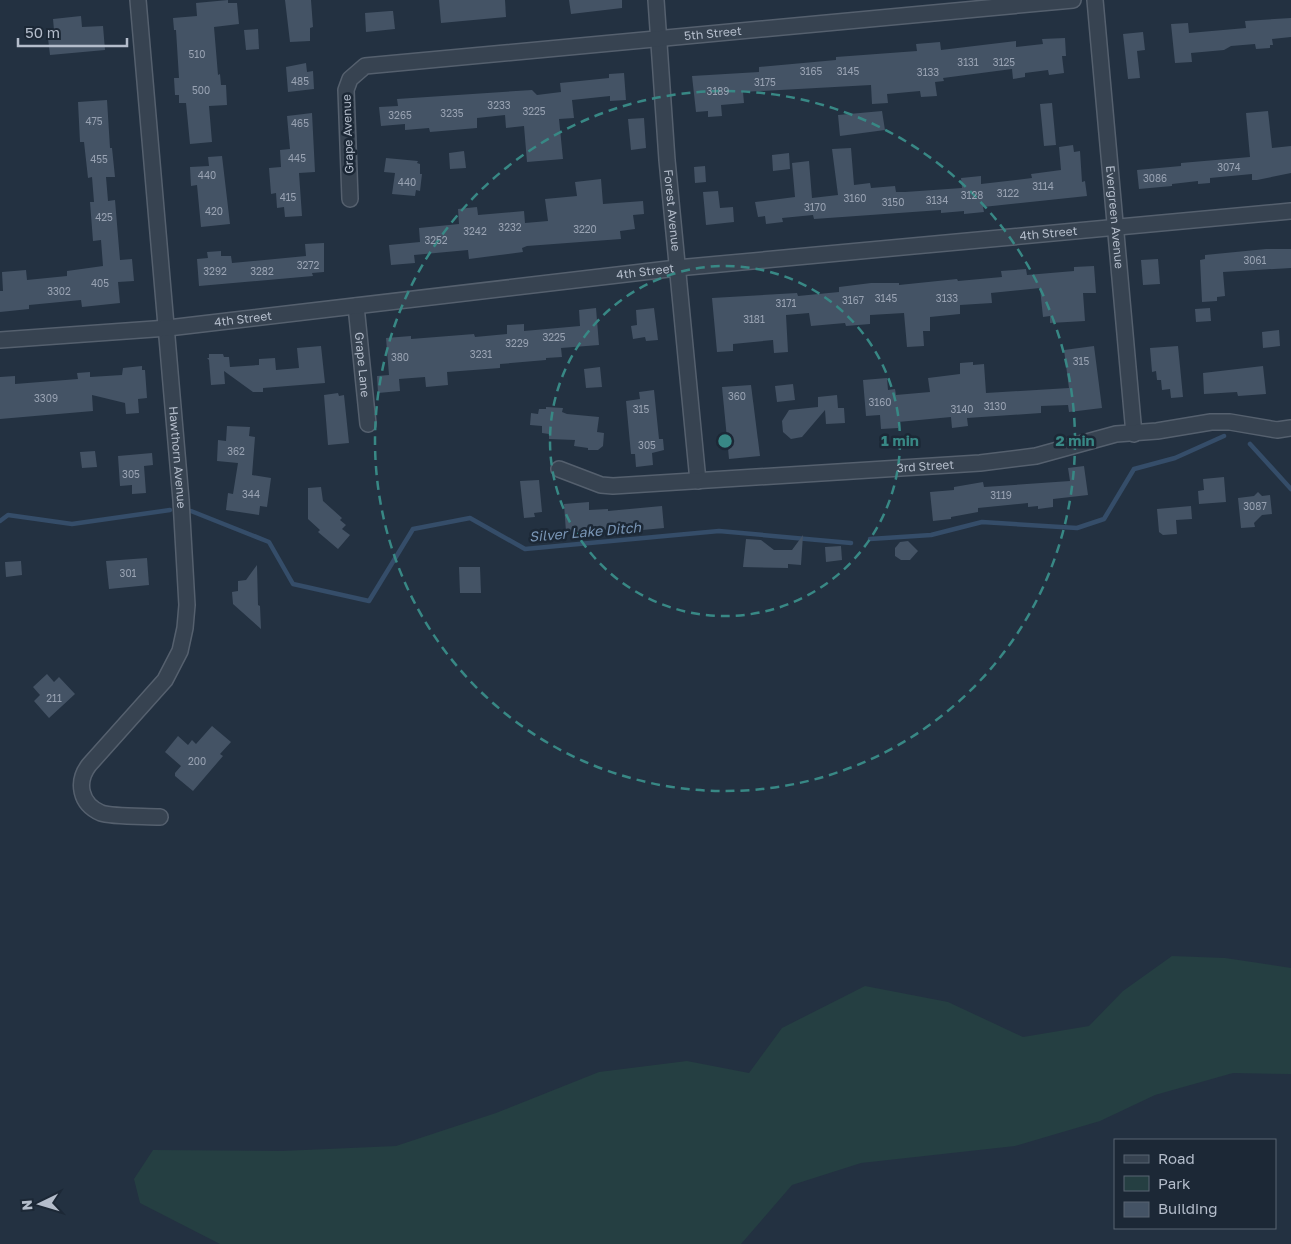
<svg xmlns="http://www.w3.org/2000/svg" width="1291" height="1244" viewBox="0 0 1291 1244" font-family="'Golos Text',sans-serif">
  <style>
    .green { fill: #253f42 }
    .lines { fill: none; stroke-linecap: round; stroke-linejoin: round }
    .stream { stroke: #354d69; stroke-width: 4.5 }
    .building { fill: #445365 }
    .street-casing { stroke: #55606e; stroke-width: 18 }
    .street { stroke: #374351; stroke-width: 15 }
    .ring { fill: none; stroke: #388885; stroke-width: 2.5; stroke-dasharray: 9 6 }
    .labels { text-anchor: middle; stroke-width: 5; stroke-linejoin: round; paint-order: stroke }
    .number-label { font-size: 10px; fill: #98a2b2 }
    .street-label { font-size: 12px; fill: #b4bdcb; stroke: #1c2836 }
    .water-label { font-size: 14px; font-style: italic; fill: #7995b5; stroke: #1c2836 }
    .centre { fill: #388885; stroke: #1c2836; stroke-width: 2.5 }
    .ring-label { font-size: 15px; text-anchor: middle; font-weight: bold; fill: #388885; stroke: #1c2836; stroke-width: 5; stroke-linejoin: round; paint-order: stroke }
  </style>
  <rect width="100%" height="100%" fill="#233141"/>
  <path class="green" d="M1172 956 1225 958 1291 968V1074L1233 1073 1155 1095 1100 1121 1015 1146 861 1163 792 1185 741 1244H220L140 1203 134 1179 153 1150 282 1151 396 1146 496 1113 599 1072 687 1061 749 1073 782 1028 865 986 948 1002 1023 1037 1089 1026 1123 991Z"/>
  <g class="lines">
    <g class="stream">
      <path d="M1250 444 1291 489"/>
      <path d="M191 511 269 542 293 584 369 601 413 529 470 518 525 549 719 531 851 543"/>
      <path d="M0 521 8 515 72 524 170 510"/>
      <path d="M870 539 931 535 982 522 1077 528 1104 519 1134 469 1175 458 1224 436"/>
    </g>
  </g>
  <g class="building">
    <path d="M228 0V3H237L239 24 214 27 218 75 220 74 221 85H226L227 105 209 106 212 142 190 144 186 103H179V95H175L174 78H179L176 30H174L173 18 197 16 196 3Z"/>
    <path d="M285 0H311L313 27 310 28V41L290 42Z"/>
    <path d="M439 0H505L506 17 441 23Z"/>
    <path d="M569 0H622V8L571 14Z"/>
    <path d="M390 11H393L395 29 366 32 365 13Z"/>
    <path d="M81 16 82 27 103 26 105 50 50 55 47 30H54L53 19Z"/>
    <path d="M1291 18V37L1272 39 1273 45H1270V48L1256 49 1255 44 1231 46 1224 50 1191 53 1192 62 1175 63 1171 24 1188 23 1189 33 1246 28 1245 21Z"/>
    <path d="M258 29 259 49 246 50 244 30Z"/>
    <path d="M1143 32 1145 50 1137 51 1140 78 1128 79 1123 34Z"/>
    <path d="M1065 38 1066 56H1062L1064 73 1049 75 1048 70 1025 73V77L1013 79 1012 69 943 78 944 81 935 82 937 96 921 97 920 91 887 94 888 103 872 104 871 85 743 92 744 103 721 105 722 116 708 117V111L696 112 692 76 759 72V67L836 60V57L917 51 916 44 940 42 941 50 1016 41V47L1043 44 1042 39Z"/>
    <path d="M306 63 307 72 313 71 314 89 288 92 286 67Z"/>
    <path d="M624 73 626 100 610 101V96L572 100 574 118 559 119 563 159 527 162 524 126 506 128 505 115 477 118V128L430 132 429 128 405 130V124L381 126 379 107 398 106 397 99 532 90 537 95 561 92 560 83 609 78V74Z"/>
    <path d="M107 100 110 148H112L115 177H106L108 201 115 200 120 260 132 259 134 281 118 282 120 303 82 307 81 300 29 305V309L0 312V291H3L2 272 26 270 27 280 67 276V271L103 266 101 240 93 241 90 202H94L92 177 88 178 84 142H80L78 102Z"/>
    <path d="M1052 103 1056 145 1044 146 1040 104Z"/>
    <path d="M882 111 885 130 840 136 838 115Z"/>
    <path d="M1268 111 1272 148 1291 146V173L1257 180H1252V174L1210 178V183L1198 184V181L1172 184V186L1139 189 1137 170 1181 166V163L1250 157 1246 113Z"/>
    <path d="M312 113 315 172 299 173 302 216 285 217 284 207 277 208 276 193 271 194 269 168 281 167 280 150 290 149 287 116Z"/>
    <path d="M644 118 646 148 631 150 628 119Z"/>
    <path d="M1073 145 1074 152 1080 151 1082 182 1085 181 1087 196 983 207 984 212 964 214V211L941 213V210L814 219 813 215 782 218 783 222 766 224 765 216 758 217 755 202 795 197 792 163 809 161 812 198 838 195 832 149 851 148 854 185 870 183 871 188 895 186 896 192H905L962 188 961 178 981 176V184L1032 178 1031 174 1061 170 1059 147Z"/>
    <path d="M464 151 466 168 450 169 449 153Z"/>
    <path d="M789 153 790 169 773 171 772 155Z"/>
    <path d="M222 156 230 224 201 227 197 185 191 186 190 167 209 166 208 157Z"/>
    <path d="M386 158 418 161 417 163 420 164V174H422L420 191 416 190 415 196 392 194 395 173 384 172Z"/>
    <path d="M705 166 706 182 695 183 694 167Z"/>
    <path d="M601 179 603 204 643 201 644 214 633 215 635 229 620 231 621 239 527 246 522 248 523 252 469 259 468 250 414 255 415 263 391 265 389 245 420 242 419 228 459 224 458 209 477 207 478 215 524 211 525 223 548 221 545 199 577 196 575 182Z"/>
    <path d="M718 191 720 208 733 207 734 222 706 225 703 192Z"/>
    <path d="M324 243V272L312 273 313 276 199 286 197 259 208 258 207 252 221 251V256H231L232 263 306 256 305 244Z"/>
    <path d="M1266 249H1291V268L1223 272 1225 296 1217 297V301L1202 302 1200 260 1205 259V255Z"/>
    <path d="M1158 259 1160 284 1143 285 1141 260Z"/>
    <path d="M1094 266 1096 293H1083L1085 321 1050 323V316L1043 317 1040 288 991 293 992 303 960 305V314L930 317V331H923L924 346 907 347 904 313 870 315V324L846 326 845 323 811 326 809 313 786 315 788 352 774 353 773 340 733 344V351L717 352 712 298 797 293 798 296 839 292V287L871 283H899V285L957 279 958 281 1002 277 1001 271 1026 269 1027 275 1074 271V267Z"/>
    <path d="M596 308 599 345 561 348 562 357 546 358V360L500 364V368L447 372 448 385 426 387 425 377 399 379 400 391 378 393 377 376 389 375 386 338 411 336V339L474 334 475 337 507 334V325L524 324V331L580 326 579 310Z"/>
    <path d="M654 308 658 340 646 341 645 337 633 339 631 326 637 325 636 310Z"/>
    <path d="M1210 308 1211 321 1196 322 1195 309Z"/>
    <path d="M1279 330 1280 346 1263 348 1262 332Z"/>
    <path d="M321 346 325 383 263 388V392H253L224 371 225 384 211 385 209 360 207 358H209V354H223L224 357H229L230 367 259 365V359L275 358 276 370 299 368 297 348Z"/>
    <path d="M1094 346 1102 408 1069 412 1068 405 1041 406V413L967 418 968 426 952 428 951 417 898 422V428L881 429 880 415 866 416 863 380 887 378 888 390 895 389 896 395 930 392 928 378 960 374V363L973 362V365L984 364 986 393 1069 388 1064 350Z"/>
    <path d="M1178 346 1183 397 1171 398 1170 389 1162 390 1161 380H1157L1156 371 1152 372 1150 348Z"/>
    <path d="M142 366V370H145L147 398 138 399 139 413 126 414 125 403 92 395 93 411 0 419V377L15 376V384L78 379 77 373 90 372V377L122 375 123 368Z"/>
    <path d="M1263 366 1266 394 1238 396 1237 392 1204 394 1203 373Z"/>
    <path d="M600 367 602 387 586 388 584 369Z"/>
    <path d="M793 384 795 400 777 402 775 386Z"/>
    <path d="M751 385 760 456 729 459 722 387Z"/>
    <path d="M654 390 659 439H663L664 450 652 453 653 465 636 467 635 454H631L626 401 640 399 639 392Z"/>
    <path d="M338 393 339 396 344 395 349 443 328 445 324 395Z"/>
    <path d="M837 395 838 408H844L845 423 826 424 825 410 802 437 791 439 783 432 782 421 789 410 818 407V397Z"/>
    <path d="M546 407 563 408 562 412 567 414 599 417 597 432 604 433 603 446 598 450H588V448L574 446 575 440 549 439V434L542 433V426L530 425 531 413 538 414 539 409H546Z"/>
    <path d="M227 426 250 427 249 436 255 437 252 475 271 478 267 507 260 506 259 515 226 510 228 493 233 494 238 463 217 461 218 440 226 441Z"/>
    <path d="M95 451 97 467 82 468 80 452Z"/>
    <path d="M152 453 153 465 144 466 146 493 132 494V485L120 486 118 456Z"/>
    <path d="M1084 466 1088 495 1053 499V507L1038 509V506L1028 507V503L978 508V512L951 517V519L933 521 930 492 954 490V487L983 482 984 487 1070 481 1068 468Z"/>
    <path d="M1224 477 1226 502 1199 504 1198 491 1204 490 1203 479Z"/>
    <path d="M539 480 542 512 534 513 535 517 524 518 520 481Z"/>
    <path d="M321 487 323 501 342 518 340 520 346 525 342 529 350 535 338 549 318 532 320 530 308 519V488Z"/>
    <path d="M1258 492 1262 496 1270 495 1272 514 1262 515 1254 523 1255 527 1241 528 1238 498 1254 496Z"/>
    <path d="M589 502V510L608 509V511L662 506 664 528 621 532 620 529 566 532 564 504Z"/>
    <path d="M1191 506 1192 519 1176 520 1177 534 1163 535 1159 532 1157 509Z"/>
    <path d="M803 535 801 565 788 564V568L743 567 746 539 761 540 774 550H792Z"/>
    <path d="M908 541 918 551 910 560H901L895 556V548L900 542Z"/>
    <path d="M841 546 842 560 826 562 825 547Z"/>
    <path d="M147 558 149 585 109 589 106 561Z"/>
    <path d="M21 561 22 575 6 577 5 562Z"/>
    <path d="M257 565 258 605 260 606 261 629 233 604 232 592 238 591V581L246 580Z"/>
    <path d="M459 567H480L481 593H460Z"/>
    <path d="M47 674 54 682 59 677 75 694 49 718 34 701 40 695 33 687Z"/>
    <path d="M212 726 231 742 220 754 223 756 193 791 175 776V773L181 766 165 752 178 736 188 745 192 740 196 744Z"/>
  </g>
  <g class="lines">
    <g class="street-casing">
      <g id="street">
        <path id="s1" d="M138 0 181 500 187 605 185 628 180 651 165 680 89 765C76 782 80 804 101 813 112 817 146 816 160 817"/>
        <path id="s2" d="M656 0 667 160 698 481"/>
        <path id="s3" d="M1095 0 1134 434"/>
        <path id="s4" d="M350 199 346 90 350 79 365 66 1073 0"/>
        <path id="s5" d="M356 306 368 424"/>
        <path id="s6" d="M0 340 168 328 677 268 1291 211"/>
        <path id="s7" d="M559 469 601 485 613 486 980 463 1036 456 1116 434 1157 431 1211 422H1230L1277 430 1291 428"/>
      </g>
    </g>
    <use href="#street" class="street"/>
  </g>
  <g class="ring">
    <circle cx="725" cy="441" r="175"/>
    <circle cx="725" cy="441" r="350"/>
  </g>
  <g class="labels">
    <g class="number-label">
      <text x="197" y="58">510</text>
      <text x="968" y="66">3131</text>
      <text x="1004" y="66">3125</text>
      <text x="811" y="75">3165</text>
      <text x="848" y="75">3145</text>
      <text x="928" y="76">3133</text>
      <text x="300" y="85">485</text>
      <text x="765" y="86">3175</text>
      <text x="201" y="94">500</text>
      <text x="718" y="95">3189</text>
      <text x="499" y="109">3233</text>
      <text x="534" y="115">3225</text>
      <text x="452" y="117">3235</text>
      <text x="400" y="119">3265</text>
      <text x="94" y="125">475</text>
      <text x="300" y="127">465</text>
      <text x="297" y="162">445</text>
      <text x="99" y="163">455</text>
      <text x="1229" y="171">3074</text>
      <text x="207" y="179">440</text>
      <text x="1155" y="182">3086</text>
      <text x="407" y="186">440</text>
      <text x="1043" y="190">3114</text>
      <text x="1008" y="197">3122</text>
      <text x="972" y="199">3128</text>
      <text x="288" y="201">415</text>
      <text x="855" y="202">3160</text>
      <text x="937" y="204">3134</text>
      <text x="893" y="206">3150</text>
      <text x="815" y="211">3170</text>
      <text x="214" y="215">420</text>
      <text x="104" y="221">425</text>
      <text x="510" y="231">3232</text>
      <text x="585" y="233">3220</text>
      <text x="475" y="235">3242</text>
      <text x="436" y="244">3252</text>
      <text x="1255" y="264">3061</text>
      <text x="308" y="269">3272</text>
      <text x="215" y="275">3292</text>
      <text x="262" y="275">3282</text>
      <text x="100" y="287">405</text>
      <text x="59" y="295">3302</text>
      <text x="886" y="302">3145</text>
      <text x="947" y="302">3133</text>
      <text x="853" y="304">3167</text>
      <text x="786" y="307">3171</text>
      <text x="754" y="323">3181</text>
      <text x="554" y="341">3225</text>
      <text x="517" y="347">3229</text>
      <text x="481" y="358">3231</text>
      <text x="400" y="361">380</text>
      <text x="1081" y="365">315</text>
      <text x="737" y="400">360</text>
      <text x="46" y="402">3309</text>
      <text x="880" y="406">3160</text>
      <text x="995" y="410">3130</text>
      <text x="641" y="413">315</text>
      <text x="962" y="413">3140</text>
      <text x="647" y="449">305</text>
      <text x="236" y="455">362</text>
      <text x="131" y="478">305</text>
      <text x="251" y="498">344</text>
      <text x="1001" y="499">3119</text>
      <text x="1255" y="510">3087</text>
      <text x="128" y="577">301</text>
      <text x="54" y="702">211</text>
      <text x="197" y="765">200</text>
    </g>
    <g class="street-label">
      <text dy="4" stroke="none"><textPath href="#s4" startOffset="490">5th Street</textPath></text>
      <text transform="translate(348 134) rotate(-92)" y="4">Grape Avenue</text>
      <text dy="4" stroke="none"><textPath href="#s2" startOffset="211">Forest Avenue</textPath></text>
      <text dy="4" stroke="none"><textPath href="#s3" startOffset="218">Evergreen Avenue</textPath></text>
      <text dy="4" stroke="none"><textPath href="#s6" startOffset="1054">4th Street</textPath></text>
      <text dy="4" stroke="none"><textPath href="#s6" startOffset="649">4th Street</textPath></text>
      <text dy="4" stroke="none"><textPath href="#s6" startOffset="244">4th Street</textPath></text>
      <text dy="4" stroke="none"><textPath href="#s5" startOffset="59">Grape Lane</textPath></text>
      <text dy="4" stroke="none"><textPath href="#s1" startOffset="459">Hawthorn Avenue</textPath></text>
      <text dy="4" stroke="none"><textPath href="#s7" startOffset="370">3rd Street</textPath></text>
    </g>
    <g class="water-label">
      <text transform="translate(585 532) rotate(-5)" y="5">Silver Lake Ditch</text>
    </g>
  </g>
  <circle cx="725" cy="441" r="8" class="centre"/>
  <g class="ring-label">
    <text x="900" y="446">1 min</text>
    <text x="1075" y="446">2 min</text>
  </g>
  <rect x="1114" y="1139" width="162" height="90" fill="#1c2836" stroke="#596472"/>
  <rect x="1124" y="1155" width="25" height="8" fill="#374351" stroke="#596472"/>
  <text x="1158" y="1164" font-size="15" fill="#b4bdcb">Road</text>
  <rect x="1124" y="1176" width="25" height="15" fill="#253f42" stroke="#596472"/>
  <text x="1158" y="1189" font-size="15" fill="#b4bdcb">Park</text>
  <rect x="1124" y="1202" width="25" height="15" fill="#445365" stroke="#596472"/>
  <text x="1158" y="1214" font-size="15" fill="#b4bdcb">Building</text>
  <g transform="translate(40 1204) rotate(265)" stroke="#1c2836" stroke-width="4" paint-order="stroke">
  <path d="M0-4L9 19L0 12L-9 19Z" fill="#b4bdcb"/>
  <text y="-8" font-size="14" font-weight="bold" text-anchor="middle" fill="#b4bdcb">N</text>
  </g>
  <path d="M18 38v8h109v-8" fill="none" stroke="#b4bdcb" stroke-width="2.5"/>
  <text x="25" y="38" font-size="15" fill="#b4bdcb" stroke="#1c2836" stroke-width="4" paint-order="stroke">50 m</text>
</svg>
